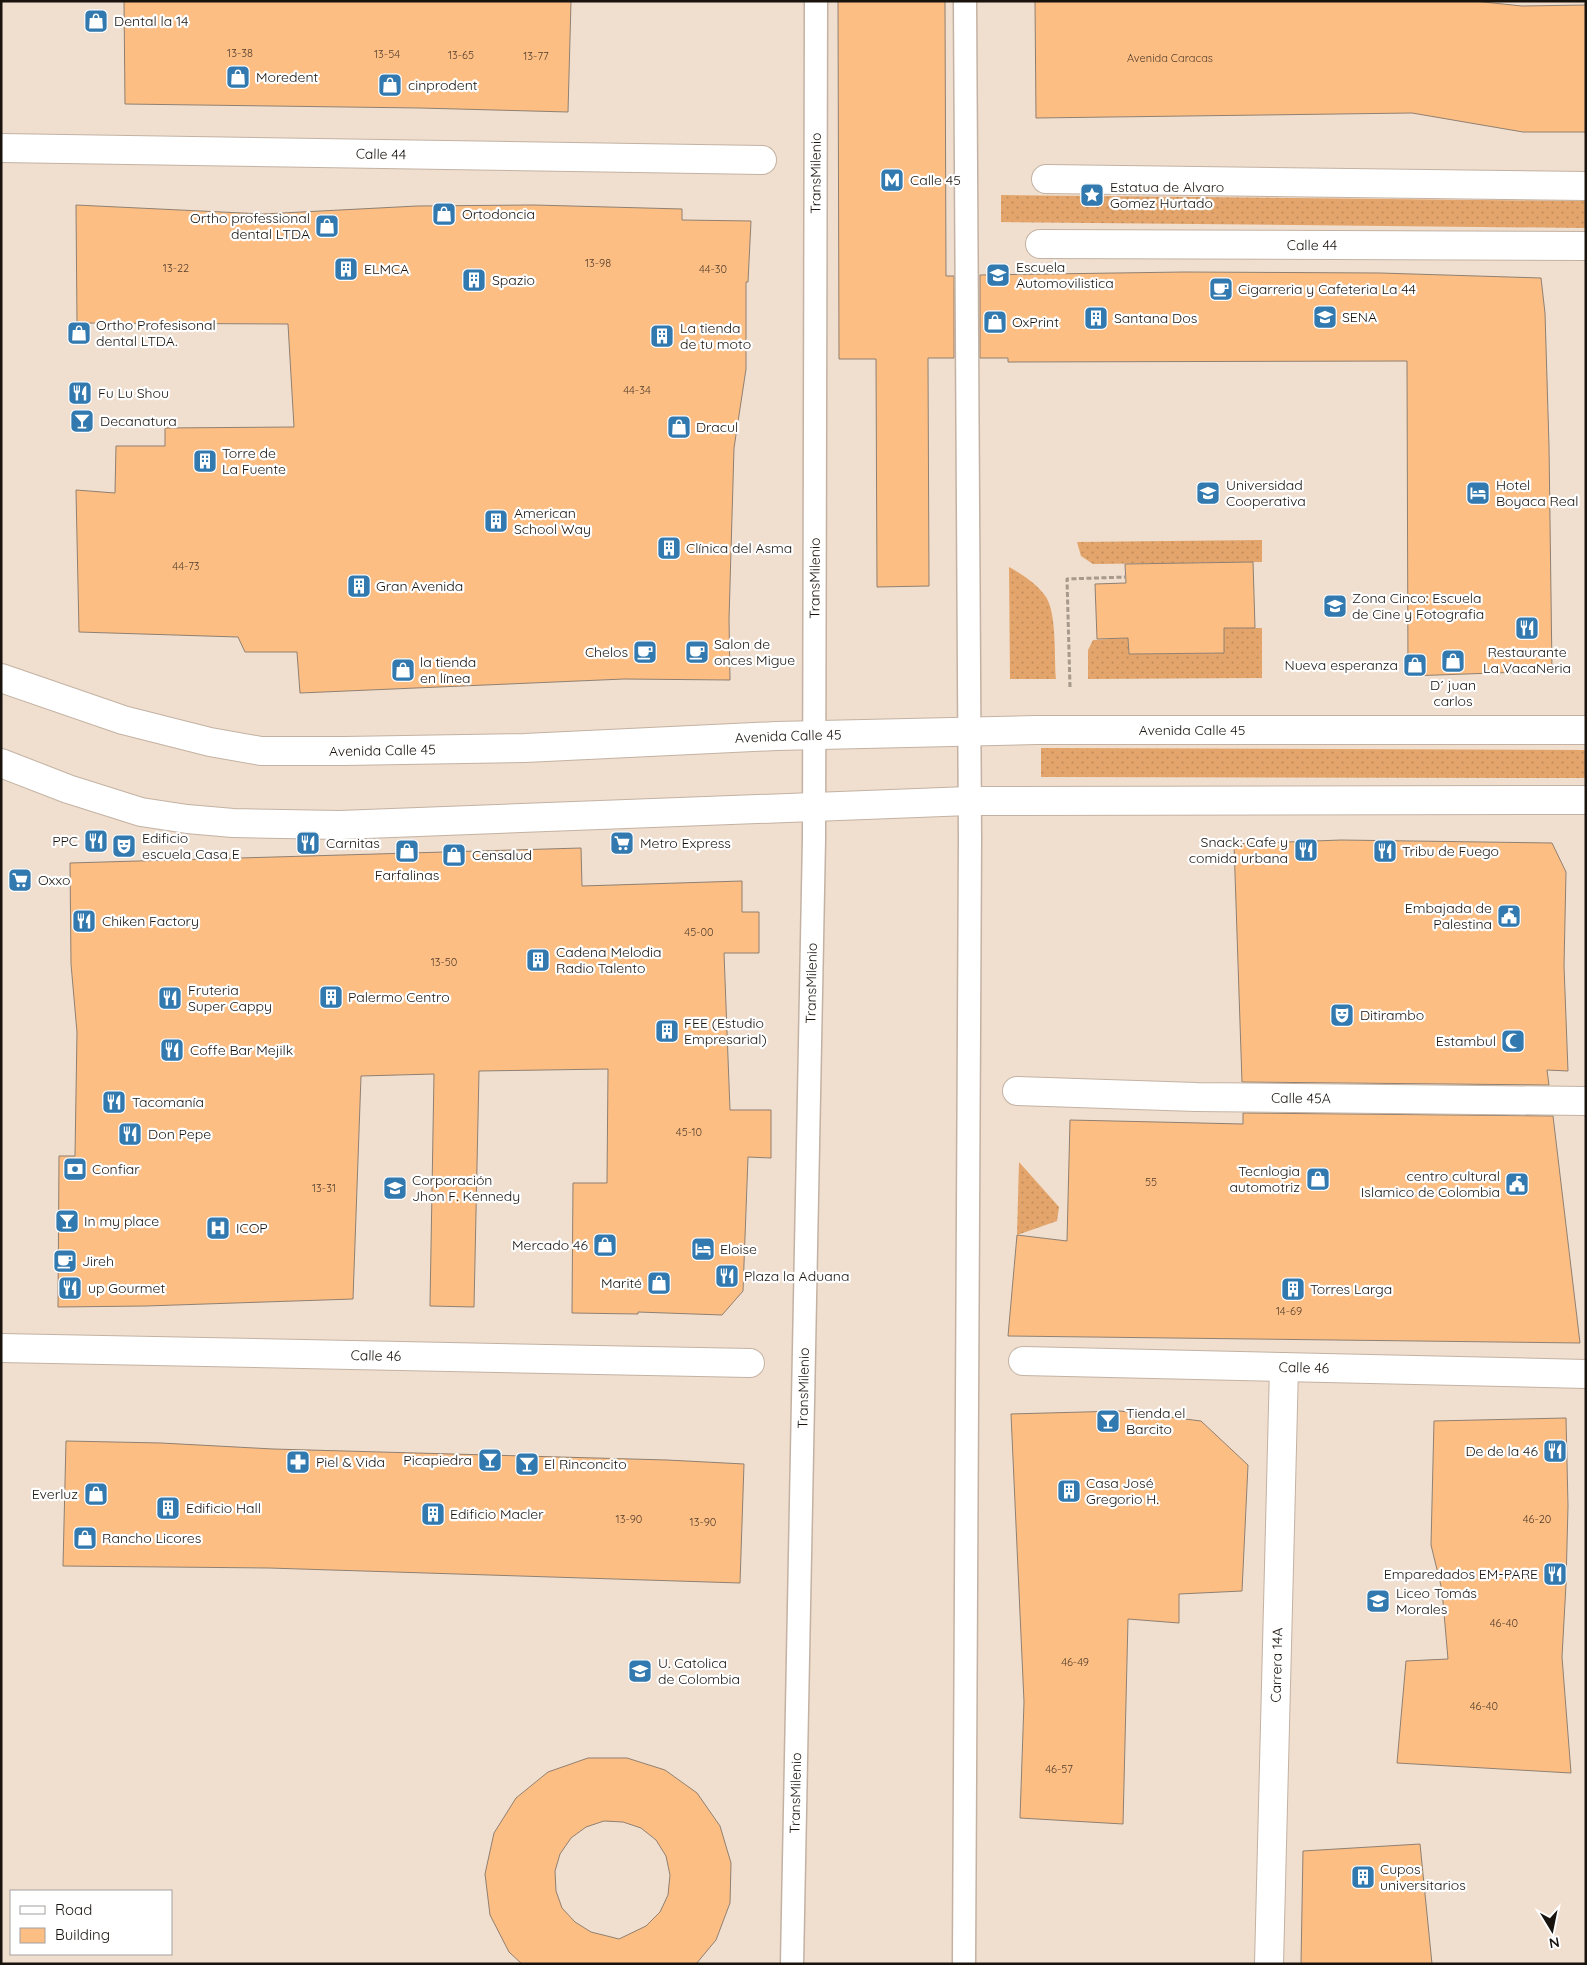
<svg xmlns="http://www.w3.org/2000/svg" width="1587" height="1965" viewBox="0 0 1587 1965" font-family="Quicksand,sans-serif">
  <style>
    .grass { fill: url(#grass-dots) }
    .building { fill: #fdbe84; stroke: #908071; fill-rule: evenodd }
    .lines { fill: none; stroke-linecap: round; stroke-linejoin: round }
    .service-casing { stroke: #c3b2a3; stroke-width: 25 }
    .minor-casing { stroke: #c3b2a3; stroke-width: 30 }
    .secondary-casing { stroke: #c3b2a3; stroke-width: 30 }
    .path { stroke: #a7998c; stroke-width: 3; stroke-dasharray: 5 2.5; stroke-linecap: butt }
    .service { stroke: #fff; stroke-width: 22 }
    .minor { stroke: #fff; stroke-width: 28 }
    .secondary { stroke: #fff; stroke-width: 28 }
    .labels { text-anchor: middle; stroke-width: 4.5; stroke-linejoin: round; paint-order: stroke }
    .number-label { font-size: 11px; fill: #523e2c }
    .poi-label { font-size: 14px; fill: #19130e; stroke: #fff; text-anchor: start }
    .street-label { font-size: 14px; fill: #19130e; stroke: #fff }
  </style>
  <defs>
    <pattern id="grass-dots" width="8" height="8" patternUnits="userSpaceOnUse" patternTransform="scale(1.25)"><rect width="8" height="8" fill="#e3a56b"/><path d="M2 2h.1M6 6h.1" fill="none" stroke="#c28d5c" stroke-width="1.8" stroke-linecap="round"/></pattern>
  </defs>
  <rect width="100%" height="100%" fill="#f0dece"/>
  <g class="grass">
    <path d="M1001 195 1586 201V228L1001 222Z"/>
    <path d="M1262 540V562L1093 564 1081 556 1077 542Z"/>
    <path d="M1009 567C1023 575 1037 584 1046 597 1057 614 1054 658 1056 679H1010Z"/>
    <path d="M1224 628H1262V678L1088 679V650L1093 640 1128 638 1129 654 1224 653Z"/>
    <path d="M1041 748 1586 750V778L1041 777Z"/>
    <path d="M1019 1162 1059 1207 1057 1221 1017 1235Z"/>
  </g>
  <g class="building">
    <path d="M124 1H571L568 112 420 108 125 104Z"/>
    <path d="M838 1H945L946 276H954V358H928L929 586 877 587 876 359H839Z"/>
    <path d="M1035 1H1474L1522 6 1586 5V132H1523L1412 113 1036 118Z"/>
    <path d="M76 205 263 214 417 206 534 205 682 209V220L751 221 748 282H746V369L734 448 729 619 730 680 624 679 300 693 297 652H245L238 637 79 632 76 490 115 493 116 446H165V428L294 427 288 324 77 323Z"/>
    <path d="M1184 272 1380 273 1541 278 1545 313 1549 446 1552 671 1408 676 1407 361 1008 362V358H980V275Z"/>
    <path d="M1253 562 1255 628H1224V653L1129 654 1128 638 1097 639 1095 584 1126 583 1125 564Z"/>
    <path d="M1341 840 1552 843 1566 872 1564 966 1568 1071 1547 1070 1549 1085 1242 1082 1234 844Z"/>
    <path d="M581 848 582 886 742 881V912H759V953H724L730 1110H771V1158L748 1157 743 1291 722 1315 638 1312V1314L572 1313 573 1183H607L608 1069 479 1071 474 1307 430 1306 434 1074 361 1076 353 1299 146 1306 58 1307 59 1156H75L77 1032 71 964 70 863Z"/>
    <path d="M1243 1113 1553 1116 1580 1343 1008 1336 1017 1235 1067 1241 1070 1120 1243 1124Z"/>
    <path d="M1120 1411 1201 1421 1248 1465 1242 1591 1179 1594V1623L1128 1619 1123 1824 1020 1818 1024 1702 1011 1414Z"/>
    <path d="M1566 1418 1568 1506 1566 1584 1562 1657 1571 1773 1397 1763 1406 1661 1448 1659 1442 1590 1431 1545 1434 1421Z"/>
    <path d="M66 1441 161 1443 273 1449 667 1460 744 1464 740 1583 269 1568 63 1566Z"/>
    <path d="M588 1758H627L665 1770 697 1793 720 1826 731 1863 730 1903 716 1940 696 1964H522L509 1952 490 1915 485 1874 494 1833 516 1798 548 1772ZM604 1821 623 1822 641 1828 656 1840 666 1856 670 1875 668 1895 660 1912 646 1926 619 1939 591 1932 575 1922 562 1908 556 1891 555 1871 560 1854 571 1838 586 1827Z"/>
    <path d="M1420 1844 1432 1964H1301L1303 1851Z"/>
  </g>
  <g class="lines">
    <g class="service-casing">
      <g id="service">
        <path id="s1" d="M792 1964 814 839 816 1"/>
        <path d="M964 1964 970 839 965 1"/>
      </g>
    </g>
    <g class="minor-casing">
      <g id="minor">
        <path id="s2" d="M1 148 762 160"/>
        <path d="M1046 179 1586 186"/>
        <path id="s3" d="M1040 244 1586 246"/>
        <path id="s4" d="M1017 1091 1196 1097 1586 1101"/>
        <path id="s5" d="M1 1348 750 1363"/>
        <path id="s6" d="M1023 1361 1586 1374"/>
        <path id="s7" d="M1269 1964 1284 1367"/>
      </g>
    </g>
    <g class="secondary-casing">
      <g id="secondary">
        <path id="s8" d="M1 678 123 720 210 742 261 751H344L525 748 776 736 1036 730H1586"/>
        <path d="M1 763 68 789 141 812 187 819 233 823 340 825 969 801 1586 800"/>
      </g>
    </g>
    <path class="path" d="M1070 687 1067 579 1126 577"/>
    <use href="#service" class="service"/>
    <use href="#minor" class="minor"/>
    <use href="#secondary" class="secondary"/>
  </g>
  <defs>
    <g id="shop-square" transform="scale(1.25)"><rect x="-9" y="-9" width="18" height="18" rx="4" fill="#3179ae" stroke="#fff"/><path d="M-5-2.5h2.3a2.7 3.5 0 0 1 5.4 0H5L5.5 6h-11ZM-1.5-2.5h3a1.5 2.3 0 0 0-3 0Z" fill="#fff"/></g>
    <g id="metro-square" transform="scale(1.25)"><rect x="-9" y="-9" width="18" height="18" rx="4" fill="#3179ae" stroke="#fff"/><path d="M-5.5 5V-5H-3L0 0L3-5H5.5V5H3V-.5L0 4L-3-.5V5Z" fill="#fff"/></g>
    <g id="sight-square" transform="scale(1.25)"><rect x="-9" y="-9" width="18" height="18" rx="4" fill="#3179ae" stroke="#fff"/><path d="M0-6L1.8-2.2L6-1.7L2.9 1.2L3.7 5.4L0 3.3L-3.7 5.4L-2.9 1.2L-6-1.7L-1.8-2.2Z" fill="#fff"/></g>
    <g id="building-square" transform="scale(1.25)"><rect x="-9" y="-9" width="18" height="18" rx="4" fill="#3179ae" stroke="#fff"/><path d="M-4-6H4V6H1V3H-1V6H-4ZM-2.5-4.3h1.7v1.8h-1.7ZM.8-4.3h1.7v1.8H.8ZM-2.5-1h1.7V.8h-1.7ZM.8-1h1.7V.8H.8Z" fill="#fff"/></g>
    <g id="school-square" transform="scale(1.25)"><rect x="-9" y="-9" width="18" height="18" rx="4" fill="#3179ae" stroke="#fff"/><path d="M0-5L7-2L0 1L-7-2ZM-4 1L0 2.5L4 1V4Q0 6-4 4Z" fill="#fff"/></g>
    <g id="cafe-square" transform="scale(1.25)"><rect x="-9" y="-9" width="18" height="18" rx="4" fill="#3179ae" stroke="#fff"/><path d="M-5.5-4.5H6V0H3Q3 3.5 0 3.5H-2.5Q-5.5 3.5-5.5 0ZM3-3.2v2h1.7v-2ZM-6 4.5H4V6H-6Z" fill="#fff"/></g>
    <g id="university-square" transform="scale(1.25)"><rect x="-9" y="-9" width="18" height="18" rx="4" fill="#3179ae" stroke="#fff"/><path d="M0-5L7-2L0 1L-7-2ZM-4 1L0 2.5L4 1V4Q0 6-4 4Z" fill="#fff"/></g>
    <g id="restaurant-square" transform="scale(1.25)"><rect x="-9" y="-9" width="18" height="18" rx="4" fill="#3179ae" stroke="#fff"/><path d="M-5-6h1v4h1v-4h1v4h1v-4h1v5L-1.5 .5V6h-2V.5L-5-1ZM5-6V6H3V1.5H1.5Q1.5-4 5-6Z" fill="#fff"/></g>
    <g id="bar-square" transform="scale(1.25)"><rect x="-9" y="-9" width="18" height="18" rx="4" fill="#3179ae" stroke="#fff"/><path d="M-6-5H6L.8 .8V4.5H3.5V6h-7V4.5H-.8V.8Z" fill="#fff"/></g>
    <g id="hotel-square" transform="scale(1.25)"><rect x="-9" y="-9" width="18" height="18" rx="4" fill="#3179ae" stroke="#fff"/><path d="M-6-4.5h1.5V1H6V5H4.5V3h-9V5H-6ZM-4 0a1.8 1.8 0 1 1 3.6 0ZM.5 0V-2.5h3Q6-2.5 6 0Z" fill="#fff"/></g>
    <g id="supermarket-square" transform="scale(1.25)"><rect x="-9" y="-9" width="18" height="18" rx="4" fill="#3179ae" stroke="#fff"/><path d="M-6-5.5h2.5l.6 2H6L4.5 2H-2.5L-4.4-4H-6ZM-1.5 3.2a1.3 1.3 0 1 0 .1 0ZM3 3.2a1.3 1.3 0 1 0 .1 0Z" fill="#fff"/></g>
    <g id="theatre-square" transform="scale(1.25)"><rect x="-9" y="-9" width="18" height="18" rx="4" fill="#3179ae" stroke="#fff"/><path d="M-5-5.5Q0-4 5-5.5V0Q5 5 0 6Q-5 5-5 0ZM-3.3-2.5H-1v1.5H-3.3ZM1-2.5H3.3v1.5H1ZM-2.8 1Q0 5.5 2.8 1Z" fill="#fff"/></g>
    <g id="civic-square" transform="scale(1.25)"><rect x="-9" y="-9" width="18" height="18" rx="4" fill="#3179ae" stroke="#fff"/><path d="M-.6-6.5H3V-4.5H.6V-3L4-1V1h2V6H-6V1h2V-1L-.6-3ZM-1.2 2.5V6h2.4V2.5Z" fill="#fff"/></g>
    <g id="mosque-square" transform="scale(1.25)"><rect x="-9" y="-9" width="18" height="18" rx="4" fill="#3179ae" stroke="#fff"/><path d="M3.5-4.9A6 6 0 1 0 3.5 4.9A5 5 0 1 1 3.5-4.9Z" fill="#fff"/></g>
    <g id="bank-square" transform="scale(1.25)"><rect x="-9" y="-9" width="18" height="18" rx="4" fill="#3179ae" stroke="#fff"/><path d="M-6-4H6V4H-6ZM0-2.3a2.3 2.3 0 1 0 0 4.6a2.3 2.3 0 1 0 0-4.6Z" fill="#fff"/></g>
    <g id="hospital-square" transform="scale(1.25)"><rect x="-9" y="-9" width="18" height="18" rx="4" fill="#3179ae" stroke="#fff"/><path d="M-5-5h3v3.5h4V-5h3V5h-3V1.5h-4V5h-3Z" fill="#fff"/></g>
    <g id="pharmacy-square" transform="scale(1.25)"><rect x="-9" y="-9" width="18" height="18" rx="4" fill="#3179ae" stroke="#fff"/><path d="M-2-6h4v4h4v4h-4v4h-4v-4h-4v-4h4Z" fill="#fff"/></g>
  </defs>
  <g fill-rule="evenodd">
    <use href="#shop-square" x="96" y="21"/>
    <use href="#shop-square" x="238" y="77"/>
    <use href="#shop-square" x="390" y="85"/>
    <use href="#metro-square" x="892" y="180"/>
    <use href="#sight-square" x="1092" y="195"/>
    <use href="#shop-square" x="444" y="214"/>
    <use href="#shop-square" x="327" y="226"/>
    <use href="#building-square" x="346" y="269"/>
    <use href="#school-square" x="998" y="275"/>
    <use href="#building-square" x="474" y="280"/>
    <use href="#cafe-square" x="1221" y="289"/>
    <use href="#university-square" x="1325" y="317"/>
    <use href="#building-square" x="1096" y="318"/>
    <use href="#shop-square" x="995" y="322"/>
    <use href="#shop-square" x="79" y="333"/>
    <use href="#building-square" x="662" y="336"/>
    <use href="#restaurant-square" x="80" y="393"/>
    <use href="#bar-square" x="82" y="421"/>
    <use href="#shop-square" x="679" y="427"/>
    <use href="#building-square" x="205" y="461"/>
    <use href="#university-square" x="1208" y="493"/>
    <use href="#hotel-square" x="1478" y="493"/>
    <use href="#building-square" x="496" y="521"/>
    <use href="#building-square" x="669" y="548"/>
    <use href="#building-square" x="359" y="586"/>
    <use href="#university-square" x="1335" y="606"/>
    <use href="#restaurant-square" x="1527" y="628"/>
    <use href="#cafe-square" x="645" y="652"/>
    <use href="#cafe-square" x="697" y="652"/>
    <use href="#shop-square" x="1453" y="661"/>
    <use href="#shop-square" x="1415" y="665"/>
    <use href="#shop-square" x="403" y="670"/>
    <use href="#restaurant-square" x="96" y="841"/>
    <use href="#restaurant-square" x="308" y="843"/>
    <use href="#supermarket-square" x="622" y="843"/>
    <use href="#theatre-square" x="124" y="846"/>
    <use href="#restaurant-square" x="1306" y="850"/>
    <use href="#shop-square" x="407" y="851"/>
    <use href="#restaurant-square" x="1385" y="851"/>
    <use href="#shop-square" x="454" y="855"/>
    <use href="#supermarket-square" x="20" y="880"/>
    <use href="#civic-square" x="1509" y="916"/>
    <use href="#restaurant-square" x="84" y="921"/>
    <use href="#building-square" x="538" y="960"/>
    <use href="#building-square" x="331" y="997"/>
    <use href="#restaurant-square" x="170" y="998"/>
    <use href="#theatre-square" x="1342" y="1015"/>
    <use href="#building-square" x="667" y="1031"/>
    <use href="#mosque-square" x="1513" y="1041"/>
    <use href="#restaurant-square" x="172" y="1050"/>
    <use href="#restaurant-square" x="114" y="1102"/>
    <use href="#restaurant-square" x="130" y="1134"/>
    <use href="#bank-square" x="75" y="1169"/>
    <use href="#shop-square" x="1318" y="1179"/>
    <use href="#civic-square" x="1517" y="1184"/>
    <use href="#university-square" x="395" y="1188"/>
    <use href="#bar-square" x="67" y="1221"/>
    <use href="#hospital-square" x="218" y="1228"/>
    <use href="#shop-square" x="605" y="1245"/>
    <use href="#hotel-square" x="703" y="1249"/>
    <use href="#cafe-square" x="65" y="1261"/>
    <use href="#restaurant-square" x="727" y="1276"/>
    <use href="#shop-square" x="659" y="1283"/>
    <use href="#restaurant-square" x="70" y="1288"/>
    <use href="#building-square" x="1293" y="1289"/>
    <use href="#bar-square" x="1108" y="1421"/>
    <use href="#restaurant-square" x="1555" y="1451"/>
    <use href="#bar-square" x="490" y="1460"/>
    <use href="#pharmacy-square" x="298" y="1462"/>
    <use href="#bar-square" x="527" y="1464"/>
    <use href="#building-square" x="1069" y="1491"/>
    <use href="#shop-square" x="96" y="1494"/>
    <use href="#building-square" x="168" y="1508"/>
    <use href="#building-square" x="433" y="1514"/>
    <use href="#shop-square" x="85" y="1538"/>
    <use href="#restaurant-square" x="1555" y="1574"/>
    <use href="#school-square" x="1378" y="1601"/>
    <use href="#university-square" x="640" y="1671"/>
    <use href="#building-square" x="1363" y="1877"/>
  </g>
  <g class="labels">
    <g class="number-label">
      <text x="240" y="57">13-38</text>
      <text x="387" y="58">13-54</text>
      <text x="461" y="59">13-65</text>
      <text x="536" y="60">13-77</text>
      <text x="1170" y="62">Avenida Caracas</text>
      <text x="598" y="267">13-98</text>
      <text x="176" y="272">13-22</text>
      <text x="713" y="273">44-30</text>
      <text x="637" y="394">44-34</text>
      <text x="186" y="570">44-73</text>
      <text x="699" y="936">45-00</text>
      <text x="444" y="966">13-50</text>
      <text x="689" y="1136">45-10</text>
      <text x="1151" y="1186">55</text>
      <text x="324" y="1192">13-31</text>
      <text x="1289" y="1315">14-69</text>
      <text x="629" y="1523">13-90</text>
      <text x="1537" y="1523">46-20</text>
      <text x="703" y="1526">13-90</text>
      <text x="1504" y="1627">46-40</text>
      <text x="1075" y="1666">46-49</text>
      <text x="1484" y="1710">46-40</text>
      <text x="1059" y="1773">46-57</text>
    </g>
    <g class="poi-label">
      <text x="114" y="26">Dental la 14</text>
      <text x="256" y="82">Moredent</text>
      <text x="408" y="90">cinprodent</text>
      <text x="910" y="185">Calle 45</text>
      <text x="1110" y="192">Estatua de Alvaro<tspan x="1110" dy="16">Gomez Hurtado</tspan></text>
      <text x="462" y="219">Ortodoncia</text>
      <text x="310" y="223" text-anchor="end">Ortho professional<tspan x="310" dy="16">dental LTDA</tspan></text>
      <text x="1016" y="272">Escuela<tspan x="1016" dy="16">Automovilistica</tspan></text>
      <text x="364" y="274">ELMCA</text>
      <text x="492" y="285">Spazio</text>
      <text x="1238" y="294">Cigarreria y Cafeteria La 44</text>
      <text x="1342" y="322">SENA</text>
      <text x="1114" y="323">Santana Dos</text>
      <text x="1012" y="327">OxPrint</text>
      <text x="96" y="330">Ortho Profesisonal<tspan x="96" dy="16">dental LTDA.</tspan></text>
      <text x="680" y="333">La tienda<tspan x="680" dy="16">de tu moto</tspan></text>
      <text x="98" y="398">Fu Lu Shou</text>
      <text x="100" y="426">Decanatura</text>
      <text x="696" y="432">Dracul</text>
      <text x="222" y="458">Torre de<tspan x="222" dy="16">La Fuente</tspan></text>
      <text x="1226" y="490">Universidad<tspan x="1226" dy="16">Cooperativa</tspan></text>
      <text x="1496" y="490">Hotel<tspan x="1496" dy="16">Boyaca Real</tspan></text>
      <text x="514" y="518">American<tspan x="514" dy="16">School Way</tspan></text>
      <text x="686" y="553">Clínica del Asma</text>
      <text x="376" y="591">Gran Avenida</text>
      <text x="1352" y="603">Zona Cinco: Escuela<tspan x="1352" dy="16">de Cine y Fotografia</tspan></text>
      <text x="714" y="649">Salon de<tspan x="714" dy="16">onces Migue</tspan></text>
      <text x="628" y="657" text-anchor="end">Chelos</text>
      <text x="1527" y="657" text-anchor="middle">Restaurante<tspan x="1527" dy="16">La VacaNeria</tspan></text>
      <text x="420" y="667">la tienda<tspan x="420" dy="16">en línea</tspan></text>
      <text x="1398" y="670" text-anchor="end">Nueva esperanza</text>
      <text x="1453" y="690" text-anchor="middle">D´ juan<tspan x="1453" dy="16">carlos</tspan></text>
      <text x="142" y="843">Edificio<tspan x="142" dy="16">escuela Casa E</tspan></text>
      <text x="78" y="846" text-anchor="end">PPC</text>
      <text x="1288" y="847" text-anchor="end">Snack: Cafe y<tspan x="1288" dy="16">comida urbana</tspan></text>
      <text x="326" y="848">Carnitas</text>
      <text x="640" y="848">Metro Express</text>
      <text x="1402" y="856">Tribu de Fuego</text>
      <text x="472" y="860">Censalud</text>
      <text x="407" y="880" text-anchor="middle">Farfalinas</text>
      <text x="38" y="885">Oxxo</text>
      <text x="1492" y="913" text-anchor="end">Embajada de<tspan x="1492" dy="16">Palestina</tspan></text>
      <text x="102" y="926">Chiken Factory</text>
      <text x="556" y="957">Cadena Melodia<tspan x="556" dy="16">Radio Talento</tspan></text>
      <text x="188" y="995">Fruteria<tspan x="188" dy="16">Super Cappy</tspan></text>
      <text x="348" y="1002">Palermo Centro</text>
      <text x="1360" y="1020">Ditirambo</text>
      <text x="684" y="1028">FEE (Estudio<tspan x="684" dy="16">Empresarial)</tspan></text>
      <text x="1496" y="1046" text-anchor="end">Estambul</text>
      <text x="190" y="1055">Coffe Bar Mejilk</text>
      <text x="132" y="1107">Tacomanía</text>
      <text x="148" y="1139">Don Pepe</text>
      <text x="92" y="1174">Confiar</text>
      <text x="1300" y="1176" text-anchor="end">Tecnlogia<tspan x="1300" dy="16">automotriz</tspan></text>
      <text x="1500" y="1181" text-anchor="end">centro cultural<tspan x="1500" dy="16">Islamico de Colombia</tspan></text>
      <text x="412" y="1185">Corporación<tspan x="412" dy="16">Jhon F. Kennedy</tspan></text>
      <text x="84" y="1226">In my place</text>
      <text x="236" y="1233">ICOP</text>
      <text x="588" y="1250" text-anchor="end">Mercado 46</text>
      <text x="720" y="1254">Eloise</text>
      <text x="82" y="1266">Jireh</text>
      <text x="744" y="1281">Plaza la Aduana</text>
      <text x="642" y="1288" text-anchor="end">Marité</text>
      <text x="88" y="1293">up Gourmet</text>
      <text x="1310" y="1294">Torres Larga</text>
      <text x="1126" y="1418">Tienda el<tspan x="1126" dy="16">Barcito</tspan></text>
      <text x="1538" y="1456" text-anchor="end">De de la 46</text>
      <text x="472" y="1465" text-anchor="end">Picapiedra</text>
      <text x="316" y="1467">Piel &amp; Vida</text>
      <text x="544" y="1469">El Rinconcito</text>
      <text x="1086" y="1488">Casa José<tspan x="1086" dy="16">Gregorio H.</tspan></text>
      <text x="78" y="1499" text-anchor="end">Everluz</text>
      <text x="186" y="1513">Edificio Hall</text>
      <text x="450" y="1519">Edificio Macler</text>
      <text x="102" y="1543">Rancho Licores</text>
      <text x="1538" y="1579" text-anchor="end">Emparedados EM-PARE</text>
      <text x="1396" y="1598">Liceo Tomás<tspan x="1396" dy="16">Morales</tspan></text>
      <text x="658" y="1668">U. Catolica<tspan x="658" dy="16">de Colombia</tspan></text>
      <text x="1380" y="1874">Cupos<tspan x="1380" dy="16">universitarios</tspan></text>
    </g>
    <g class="street-label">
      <text dy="5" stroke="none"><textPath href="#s2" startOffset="380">Calle 44</textPath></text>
      <text dy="5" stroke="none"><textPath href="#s1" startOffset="1791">TransMilenio</textPath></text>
      <text dy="5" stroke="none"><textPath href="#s3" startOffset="272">Calle 44</textPath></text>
      <text dy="5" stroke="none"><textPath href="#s1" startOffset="1386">TransMilenio</textPath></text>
      <text dy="5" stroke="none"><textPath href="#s8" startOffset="1202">Avenida Calle 45</textPath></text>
      <text dy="5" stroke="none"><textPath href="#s8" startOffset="798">Avenida Calle 45</textPath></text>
      <text dy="5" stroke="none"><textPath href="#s8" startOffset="392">Avenida Calle 45</textPath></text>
      <text dy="5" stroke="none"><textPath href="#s1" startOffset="981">TransMilenio</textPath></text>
      <text dy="5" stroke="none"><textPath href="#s4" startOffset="284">Calle 45A</textPath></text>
      <text dy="5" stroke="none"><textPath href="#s5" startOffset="375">Calle 46</textPath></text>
      <text dy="5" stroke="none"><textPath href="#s6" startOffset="281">Calle 46</textPath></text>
      <text dy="5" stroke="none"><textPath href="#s1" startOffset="576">TransMilenio</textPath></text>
      <text dy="5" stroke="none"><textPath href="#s7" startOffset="299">Carrera 14A</textPath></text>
      <text dy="5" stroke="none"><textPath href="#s1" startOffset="171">TransMilenio</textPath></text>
    </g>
  </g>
  <rect width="1587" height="1965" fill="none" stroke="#19130e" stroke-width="5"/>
  <rect x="10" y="1890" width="162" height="65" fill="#ffffff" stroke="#a3a19f"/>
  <rect x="20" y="1906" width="25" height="8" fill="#ffffff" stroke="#a3a19f"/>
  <text x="55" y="1915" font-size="15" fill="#19130e">Road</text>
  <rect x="20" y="1928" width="25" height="15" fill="#fdbe84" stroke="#a3a19f"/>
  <text x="55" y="1940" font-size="15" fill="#19130e">Building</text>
  <g transform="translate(1552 1930) rotate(170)" stroke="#ffffff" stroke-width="4" paint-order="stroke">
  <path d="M0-4L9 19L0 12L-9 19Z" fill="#19130e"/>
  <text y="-8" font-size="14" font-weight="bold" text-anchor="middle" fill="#19130e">N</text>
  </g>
</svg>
